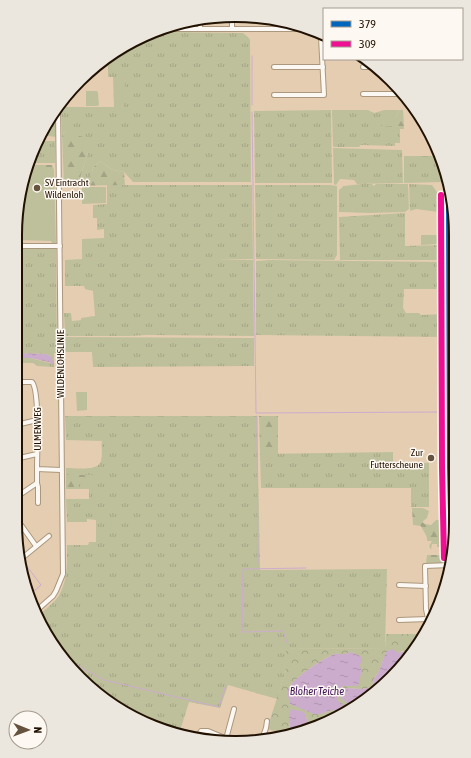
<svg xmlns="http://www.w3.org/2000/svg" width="471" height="758" viewBox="0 0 471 758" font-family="'Asap Condensed',sans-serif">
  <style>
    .grass { fill: url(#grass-tufts) }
    .forest { fill: url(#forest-firs) }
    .park { fill: url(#park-crowns); fill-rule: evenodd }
    .garden { fill: #bec09c }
    .water { fill: url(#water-ripples) }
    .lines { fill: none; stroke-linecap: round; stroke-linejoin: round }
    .stream { stroke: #ccaccd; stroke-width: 1 }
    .minor-casing { stroke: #ab977d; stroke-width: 6 }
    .minor { stroke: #fbf8f3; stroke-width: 4 }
    .bus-1-casing { stroke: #fdf8f1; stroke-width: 9 }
    .bus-2-casing { stroke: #fdf8f1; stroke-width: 9 }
    .bus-1 { stroke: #0065bd; stroke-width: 6 }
    .bus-2 { stroke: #ee0f93; stroke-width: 6 }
    .poi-dot { fill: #66533e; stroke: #fdf8f1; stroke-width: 1.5 }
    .labels { text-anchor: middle; stroke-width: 3; stroke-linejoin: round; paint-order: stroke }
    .poi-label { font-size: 10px; fill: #211100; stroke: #fdf8f1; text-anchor: start }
    .street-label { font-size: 10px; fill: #211100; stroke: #fdf8f1 }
    .water-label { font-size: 11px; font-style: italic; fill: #3e1056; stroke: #fdf8f1 }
    .rim { fill: none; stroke: #211100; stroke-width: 2 }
  </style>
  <defs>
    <pattern id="grass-tufts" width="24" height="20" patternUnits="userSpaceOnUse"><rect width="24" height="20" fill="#bec09c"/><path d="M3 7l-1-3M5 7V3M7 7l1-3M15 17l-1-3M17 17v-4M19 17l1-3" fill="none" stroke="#a3a485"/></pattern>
    <pattern id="forest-firs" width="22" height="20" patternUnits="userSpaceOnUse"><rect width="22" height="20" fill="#bec09c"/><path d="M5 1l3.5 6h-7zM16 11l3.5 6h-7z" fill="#a3a485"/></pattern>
    <pattern id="park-crowns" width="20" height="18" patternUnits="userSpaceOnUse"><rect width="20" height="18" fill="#bec09c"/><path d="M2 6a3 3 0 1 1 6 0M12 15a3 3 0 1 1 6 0" fill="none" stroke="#a3a485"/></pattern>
    <pattern id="water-ripples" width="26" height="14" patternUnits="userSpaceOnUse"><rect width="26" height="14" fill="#ccaccd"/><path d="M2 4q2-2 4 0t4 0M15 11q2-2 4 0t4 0" fill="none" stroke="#af93ae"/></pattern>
  </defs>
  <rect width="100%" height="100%" fill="#e5cdb1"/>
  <g class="grass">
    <path d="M162 32 243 33 248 37 250 40 251 182H133L124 172 113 170 100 161 93 168 90 182 79 181 88 152 65 131 62 134 61 107H114L113 77H108V60L125 44Z"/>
    <path d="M56 109V137L41 135Z"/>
    <path d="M331 110 332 183H255L254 111Z"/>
    <path d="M332 110H368L374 113 384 110H399L396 117 381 126H404V129H400V143H395V146L361 145 359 147H334L333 146Z"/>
    <path d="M38 141H55V163H29L32 151Z"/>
    <path d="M333 148 402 150 403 183 357 184 354 180 340 179 336 185 334 184Z"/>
    <path d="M404 156H438L442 169V182L404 183Z"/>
    <path d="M361 184H372L374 186 376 184H408L409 209 405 212 370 213 339 212V190L344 186Z"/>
    <path d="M409 184 432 185C441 197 440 198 438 212L416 209 410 211Z"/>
    <path d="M107 185H252L253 259H217L253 260 254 336 147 335 129 336H65L64 313H71L72 321 81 320V318L95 316 93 291 85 289 84 286H65V260L82 259V239L104 238V229L97 230V218H93V205L107 204Z"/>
    <path d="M255 185H330L337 186V255L334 260 256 259Z"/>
    <path d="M405 213V246L442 245V260H340L339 217Z"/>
    <path d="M17 248H56L57 353H54V367L37 366 33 363H16V358H30L50 363V356L46 354 16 353Z"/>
    <path d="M270 260 443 262 444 289H404L403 308 406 313H419L421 315 444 314V337L256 335V261Z"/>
    <path d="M65 337 254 338V366L93 367 92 352H65Z"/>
    <path d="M65 416H257L260 570 387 569 385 648 286 649V670L277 699 228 685 220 708 189 702 179 734 164 731 101 697 52 645 38 616C44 610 53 604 58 597 68 581 67 563 67 545H88L89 542H96V520L87 519V522H67L66 499H89V489H79V481L92 475H66V468C74 468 96 471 100 463 103 458 101 447 102 441L66 440Z"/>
    <path d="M393 452V464L429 463V507H411V488H261L260 454Z"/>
  </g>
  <g class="forest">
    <path d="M399 110H403L404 126H381L382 117H396Z"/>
    <path d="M65 131 89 139 88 152 79 181 90 182 93 168 100 161 113 170 124 172 125 185 64 186 62 134Z"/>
    <path d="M28 165H52L53 167 54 170 56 243H52L51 241V173L26 171Z"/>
    <path d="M259 416H278V454H260Z"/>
    <path d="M66 475H92V481H79V489H66Z"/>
    <path d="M412 508H423L429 511 427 518 422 522 425 524 431 525 436 520H440V511L446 512 447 561 444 563H426L427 555H441V547H437V544H432L431 550 429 546 432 541H427C428 536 423 531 421 526L413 525Z"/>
  </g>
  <path class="park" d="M386 634H423L413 653 412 651 409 652 402 651 399 653H386L379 671 374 679 372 687 362 689 342 688 353 708 305 730 309 727 307 721 306 716 289 724 292 736 282 737V733L267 729 286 670V649L385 648ZM350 652 358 666 339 690 338 701 340 710H332L321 714 290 704 289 687C298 676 321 659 335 654 338 653 341 655 344 655 346 654 348 653 350 652Z"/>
  <g class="garden">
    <path d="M114 80H125L124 107H114Z"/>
    <path d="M86 91H97L98 93 99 105 97 106H86Z"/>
    <path d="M27 168H53L52 241 17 240V207Z"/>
    <path d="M82 187H106V203L82 204Z"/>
    <path d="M421 235H438V244L421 245Z"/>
    <path d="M76 392H87V410L77 411Z"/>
  </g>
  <g class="water">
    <path d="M16 353 46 354 52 357 53 364H51L49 362 30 358H16Z"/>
    <path d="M392 649 399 653C405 650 407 654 412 650L413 653 410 657 358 706 353 708 341 698V696L344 693 341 692 342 688 362 689 372 687 374 679 379 671 386 652Z"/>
    <path d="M350 652 356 654 362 657V661L359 666 362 669 358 686H343L339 690 338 701 343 704 341 710H332L321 714H314L290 704C290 700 287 696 287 692 288 681 325 657 335 654 338 653 341 655 344 654 346 654 348 653 350 652Z"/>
    <path d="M291 709 304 712C307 717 307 722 309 727L292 736C290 727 287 718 291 709Z"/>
  </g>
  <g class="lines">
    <g class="stream">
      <path d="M249 23V20"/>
      <path d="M252 56V105"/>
      <path d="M252 112 256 413 445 412"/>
      <path d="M453 412H455"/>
      <path d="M257 416 258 563"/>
      <path d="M23 561 41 585 28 596"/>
      <path d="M288 645 283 631 242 632 243 569 306 568"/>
      <path d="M63 657 104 680 219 707 226 685"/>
    </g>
    <g class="minor-casing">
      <g id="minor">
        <path d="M200 19V29"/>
        <path d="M232 19V29"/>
        <path d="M281 22V29"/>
        <path d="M171 29H306"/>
        <path d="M274 67H323"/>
        <path d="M363 67H376"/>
        <path d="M363 94H403"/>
        <path d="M274 95H324L321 37"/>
        <path d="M449 195C451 316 447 437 452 558"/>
        <path d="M17 246H60"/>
        <path d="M16 382H32C40 391 37 454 37 469L61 470"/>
        <path d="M16 425 33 421H37"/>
        <path d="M15 459 37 454"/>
        <path d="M37 483 38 487V503"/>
        <path d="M15 498 37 483V469"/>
        <path d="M21 525 36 546"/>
        <path d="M21 559 49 536"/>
        <path d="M399 585 426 586"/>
        <path d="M36 611 53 596 56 591 63 574 58 106"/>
        <path d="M399 620 428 619"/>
        <path d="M429 624 426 609 425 566 450 565"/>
        <path d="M198 737 201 731H208L237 743"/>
        <path d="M226 739 234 709"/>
        <path d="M262 739 266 728 267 721"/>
      </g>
    </g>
    <use href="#minor" class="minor"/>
    <g class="bus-1-casing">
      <path id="bus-1" d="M449 197 450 467 452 558"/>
    </g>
    <g class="bus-2-casing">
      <path id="bus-2" d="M441 195 442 467 444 558"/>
    </g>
    <use href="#bus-1" class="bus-1"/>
    <use href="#bus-2" class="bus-2"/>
  </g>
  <g class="poi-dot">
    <circle cx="37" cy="188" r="4"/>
    <circle cx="431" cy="458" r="4"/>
  </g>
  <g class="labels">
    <g class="poi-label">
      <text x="45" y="186">SV Eintracht<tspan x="45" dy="12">Wildenloh</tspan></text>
      <text x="423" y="456" text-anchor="end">Zur<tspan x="423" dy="12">Futterscheune</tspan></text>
    </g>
    <g class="street-label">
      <text transform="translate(60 364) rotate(-90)" y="4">WILDENLOHSLINIE</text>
      <text transform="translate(37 429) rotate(-90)" y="4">ULMENWEG</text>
    </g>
    <g class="water-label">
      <text x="317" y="695">Bloher Teiche</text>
    </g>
  </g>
  <path d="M0 0H471V758H0ZM235 22H236A213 213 0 0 1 449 235V523A213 213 0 0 1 236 736H235A213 213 0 0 1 22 523V235A213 213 0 0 1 235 22Z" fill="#ebe6de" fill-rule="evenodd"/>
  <path class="rim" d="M235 22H236A213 213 0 0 1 449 235V523A213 213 0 0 1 236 736H235A213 213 0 0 1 22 523V235A213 213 0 0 1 235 22Z"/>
  <rect x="323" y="8" width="140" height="52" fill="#fdf8f1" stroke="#a59c91"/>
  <rect x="331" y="21" width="20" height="6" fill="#0065bd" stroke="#a59c91"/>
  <text x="359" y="28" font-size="12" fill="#211100">379</text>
  <rect x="331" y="41" width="20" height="6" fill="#ee0f93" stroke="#a59c91"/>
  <text x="359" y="48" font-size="12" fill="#211100">309</text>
  <g transform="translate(28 730) rotate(91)"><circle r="19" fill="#fdf8f1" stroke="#a59c91"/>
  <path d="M0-3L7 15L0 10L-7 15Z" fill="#66533e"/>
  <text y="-6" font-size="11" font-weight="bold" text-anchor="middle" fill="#211100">N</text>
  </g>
</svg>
